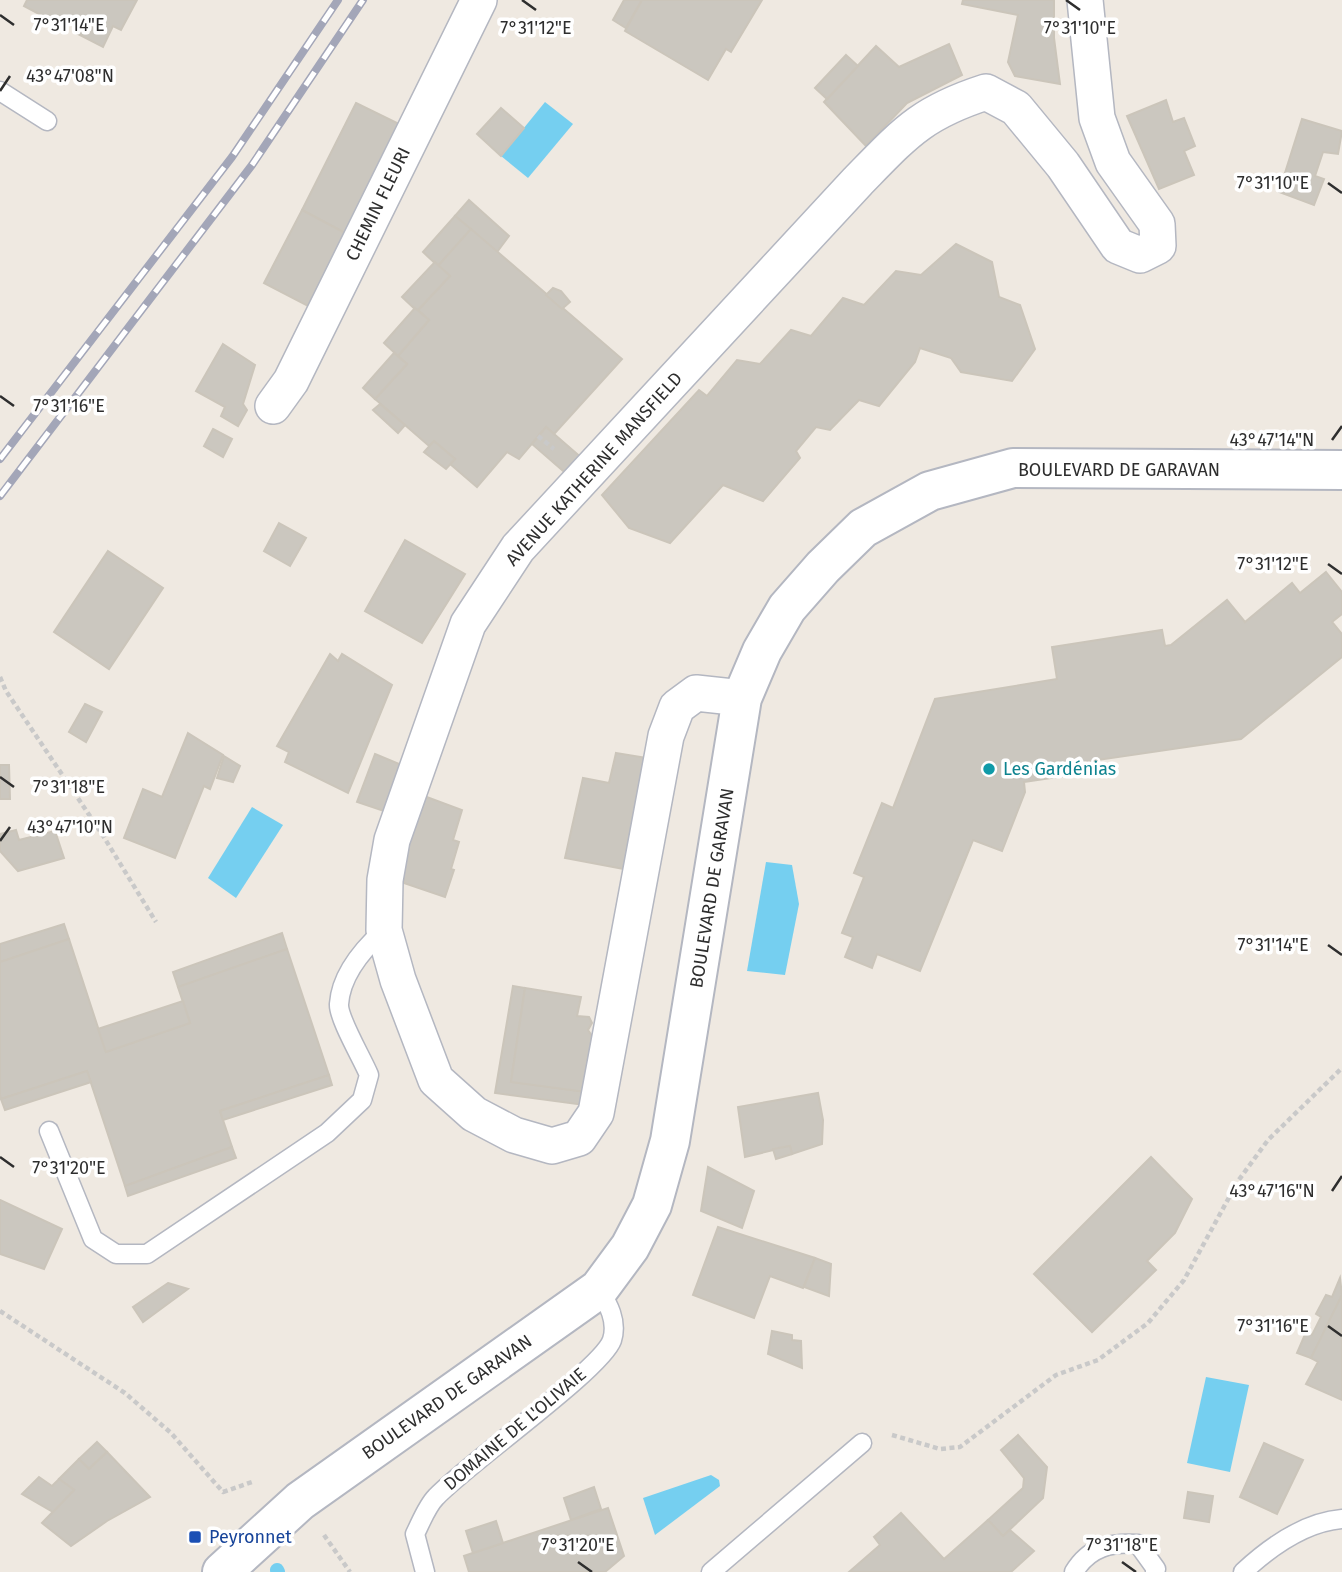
<svg xmlns="http://www.w3.org/2000/svg" width="1342" height="1572" viewBox="0 0 1342 1572" font-family="'Fira Sans',sans-serif">
  <style>
    .water { fill: #75cff0 }
    .lines { fill: none; stroke-linecap: round; stroke-linejoin: round }
    .stream { stroke: #75cff0; stroke-width: 14 }
    .building { fill: #cbc7bf; stroke: #cbc5ba; stroke-width: 2 }
    .service-casing { stroke: #b4b7c1; stroke-width: 21 }
    .minor-casing { stroke: #b4b7c1; stroke-width: 38 }
    .tertiary-casing { stroke: #b4b7c1; stroke-width: 42 }
    .path { stroke: #c9c9c9; stroke-width: 4.5; stroke-dasharray: 5 3.5; stroke-linecap: butt }
    .service { stroke: #fff; stroke-width: 18 }
    .minor { stroke: #fff; stroke-width: 35 }
    .tertiary { stroke: #fff; stroke-width: 38 }
    .rail-casing { stroke: #a3a6b8; stroke-width: 8 }
    .rail { stroke: #fff; stroke-width: 5; stroke-dasharray: 16; stroke-linecap: butt }
    .ticks { fill: none; stroke: #2e2e2e; stroke-width: 2.5 }
    .culture-dot { fill: #0f9aa8; stroke: #fff; stroke-width: 2.5 }
    .transit-dot { fill: #1a4fb4; stroke: #fff; stroke-width: 2.5 }
    .labels { text-anchor: middle; stroke-width: 7; stroke-linejoin: round; paint-order: stroke }
    .street-label { font-size: 18px; fill: #2e2e2e; stroke: #fff }
    .culture-label { font-size: 18px; fill: #0d838f; stroke: #fff; text-anchor: start }
    .transit-label { font-size: 18px; fill: #164399; stroke: #fff; text-anchor: start }
    .ticks-label { font-size: 18px; text-anchor: middle; fill: #2e2e2e; stroke: #fff; stroke-width: 7; stroke-linejoin: round; paint-order: stroke }
  </style>
  <rect width="100%" height="100%" fill="#efe9e1"/>
  <g class="water">
    <path d="M545 102 573 124 528 178 501 156Z"/>
    <path d="M252 807 283 825 236 898 208 878Z"/>
    <path d="M766 862 792 865 799 904 785 975 747 971Z"/>
    <path d="M1206 1377 1249 1385 1230 1472 1187 1463Z"/>
    <path d="M711 1475 719 1480 720 1486 655 1535 643 1498Z"/>
  </g>
  <g class="lines">
    <path class="stream" d="M277 1570 278 1572"/>
  </g>
  <g class="building">
    <path d="M27 0H137L121 30 113 26 103 47 76 33 79 25 63 17 60 25 24 6Z"/>
    <path d="M624 0H642L626 28 613 20Z"/>
    <path d="M642 0H762L731 52 726 49 708 80 625 31Z"/>
    <path d="M963 0H1054V38L1060 84 1015 76 1008 62 1018 15 962 4Z"/>
    <path d="M949 44 962 75 907 103 866 146 824 102 876 46 899 67Z"/>
    <path d="M846 55 858 66 827 99 815 88Z"/>
    <path d="M1166 100 1173 122 1184 118 1195 146 1184 151 1194 175 1159 189 1127 116Z"/>
    <path d="M356 103 401 125 345 233 302 210Z"/>
    <path d="M501 108 524 128 501 156 477 134Z"/>
    <path d="M1302 119 1342 131 1338 154 1323 152 1315 176 1324 179 1314 205 1279 192Z"/>
    <path d="M469 200 509 236 497 252 455 216Z"/>
    <path d="M302 210 345 233 308 306 264 283Z"/>
    <path d="M455 216 471 229 438 266 423 252Z"/>
    <path d="M471 229 622 359 554 434 546 427 519 459 507 452 477 487 450 464 455 459 434 441 429 446 375 399 407 364 398 356 429 320 418 310 450 276 438 266Z"/>
    <path d="M956 244 992 262 999 297 1020 305 1035 349 1012 381 961 372 951 358 920 348 915 362 879 406 859 400 830 430 816 427 796 451 800 458 763 501 723 485 670 543 629 528 602 495 699 390 707 396 737 360 760 364 791 330 811 336 843 298 864 305 896 271 921 275Z"/>
    <path d="M435 262 450 276 417 311 402 297Z"/>
    <path d="M553 288 561 291 570 302 562 309 546 295Z"/>
    <path d="M415 308 429 320 398 356 384 343Z"/>
    <path d="M223 344 255 365 243 404 247 410 238 426 221 416 225 407 196 391Z"/>
    <path d="M394 353 407 364 375 399 363 388Z"/>
    <path d="M380 404 405 425 398 433 373 410Z"/>
    <path d="M546 427 583 459 569 476 532 444Z"/>
    <path d="M213 429 232 439 223 457 204 446Z"/>
    <path d="M434 441 455 459 446 469 424 452Z"/>
    <path d="M279 523 306 538 290 566 264 551Z"/>
    <path d="M405 540 465 574 422 643 365 611Z"/>
    <path d="M108 551 163 588 109 669 54 632Z"/>
    <path d="M1326 572 1342 592V614L1332 622 1342 634V657L1241 739 1070 764 1072 775 1024 782 1025 792 1002 851 973 840 920 971 877 954 872 968 845 957 853 937 842 933 864 877 854 873 882 803 893 808 935 699 1057 679 1052 647 1162 630 1165 646 1171 645 1227 600 1245 622 1292 583 1300 593Z"/>
    <path d="M330 654 338 661 342 654 392 685 348 793 285 762 289 752 277 746Z"/>
    <path d="M85 704 102 712 86 742 69 732Z"/>
    <path d="M188 733 223 755 210 789 204 786 175 858 124 838 143 789 162 797Z"/>
    <path d="M616 753 647 758 624 869 565 858 583 778 609 783Z"/>
    <path d="M375 754 404 766 387 812 357 802Z"/>
    <path d="M224 756 240 766 233 782 217 778Z"/>
    <path d="M0 765H9L10 799H0Z"/>
    <path d="M424 796 462 810 453 840 459 842 451 869 454 870 445 897 404 883 403 856Z"/>
    <path d="M16 830 19 840 55 831 64 858 18 871 0 851V834Z"/>
    <path d="M64 924 69 939 0 962V944Z"/>
    <path d="M282 933 287 949 178 987 173 972Z"/>
    <path d="M69 939 106 1052 190 1023 178 987 287 949 329 1075 220 1111 232 1147 125 1186 87 1071 1 1099 0 1095V962Z"/>
    <path d="M513 986 525 988 511 1082 586 1092 584 1105 495 1093Z"/>
    <path d="M525 988 581 997 577 1016 589 1017 592 1023 588 1030 594 1039 586 1092 511 1082Z"/>
    <path d="M183 1001 190 1023 106 1052 98 1029Z"/>
    <path d="M87 1071 91 1082 5 1110 1 1099Z"/>
    <path d="M329 1075 332 1085 223 1120 220 1111Z"/>
    <path d="M818 1093 823 1120 822 1144 792 1154 790 1146 745 1157 738 1107Z"/>
    <path d="M790 1146 792 1154 776 1159 773 1149Z"/>
    <path d="M232 1147 236 1158 128 1196 125 1186Z"/>
    <path d="M1151 1157 1192 1199 1175 1233 1147 1261 1156 1270 1092 1332 1034 1274Z"/>
    <path d="M708 1167 754 1191 742 1228 701 1211Z"/>
    <path d="M0 1200 62 1229 44 1269 0 1254Z"/>
    <path d="M718 1227 815 1258 803 1288 770 1276 754 1318 693 1295Z"/>
    <path d="M815 1258 831 1264 829 1296 804 1287Z"/>
    <path d="M1340 1278 1342 1295 1311 1358 1297 1353 1306 1332 1312 1335 1321 1317 1316 1314 1326 1295 1332 1297Z"/>
    <path d="M168 1283 188 1289 143 1322 133 1307Z"/>
    <path d="M1342 1295V1400L1306 1384 1318 1362 1311 1358Z"/>
    <path d="M772 1331 792 1335V1340L801 1341 802 1368 768 1354Z"/>
    <path d="M1018 1435 1047 1467 1043 1498 1003 1536 988 1520 1023 1488 1024 1478 1001 1450Z"/>
    <path d="M97 1442 107 1452 89 1469 79 1459Z"/>
    <path d="M1264 1443 1303 1460 1277 1514 1240 1497Z"/>
    <path d="M107 1452 150 1497 107 1521 71 1546 42 1523 74 1490 59 1479 79 1459 89 1469Z"/>
    <path d="M39 1477 52 1486 59 1479 74 1490 53 1512 22 1494Z"/>
    <path d="M594 1487 601 1509 571 1520 564 1498Z"/>
    <path d="M1188 1492 1213 1496 1209 1522 1184 1518Z"/>
    <path d="M608 1508 624 1556 605 1572H469L464 1556Z"/>
    <path d="M901 1513 944 1559 988 1520 1003 1536 1010 1530 1034 1551 1011 1572H849L880 1545 874 1537Z"/>
    <path d="M496 1521 503 1543 473 1553 466 1531Z"/>
  </g>
  <g class="lines">
    <g class="service-casing">
      <g id="service">
        <path d="M0 91 47 121"/>
        <path d="M49 1131 93 1239 116 1254H147L327 1133 362 1100 369 1075C363 1060 338 1018 339 1004 341 974 363 949 384 930"/>
        <path d="M425 1572 415 1534C421 1522 427 1506 436 1497 467 1464 602 1369 612 1340 618 1321 608 1304 599 1289"/>
        <path d="M711 1572 862 1443"/>
        <path d="M1074 1572C1089 1547 1111 1542 1138 1544L1156 1569 1155 1572"/>
        <path d="M1243 1572C1270 1547 1305 1522 1342 1519"/>
      </g>
    </g>
    <g class="minor-casing">
      <g id="minor">
        <path d="M273 406 291 381 479 0"/>
        <path d="M742 698 696 693 677 707 666 736 596 1113 579 1138 552 1146 514 1135 474 1114 436 1080 398 980 384 930 385 880 392 840 468 624 518 548 858 181C905 133 921 113 986 92L1016 108 1063 165 1118 246 1140 255 1158 246 1157 224 1113 162 1097 118 1085 0"/>
      </g>
    </g>
    <g class="tertiary-casing">
      <path id="tertiary" d="M222 1572 300 1501 599 1289 630 1247 652 1205 670 1141 742 698 762 651 787 608 823 567 863 528 930 491 1013 468 1342 470"/>
    </g>
    <g class="path">
      <path d="M538 436 554 449"/>
      <path d="M0 677 6 691 102 834 156 922"/>
      <path d="M0 1311 125 1393 171 1433 223 1492 255 1481"/>
      <path d="M892 1435 940 1449 960 1447 1056 1375 1098 1360 1148 1323 1184 1280 1238 1181 1268 1140 1342 1068"/>
      <path d="M324 1535 350 1572"/>
    </g>
    <use href="#service" class="service"/>
    <use href="#minor" class="minor"/>
    <use href="#tertiary" class="tertiary"/>
    <g class="rail-casing">
      <g id="rail">
        <path d="M0 459 232 157 338 0"/>
        <path d="M0 496 252 165 363 0"/>
      </g>
    </g>
    <use href="#rail" class="rail"/>
  </g>
  <path class="ticks" d="M522 0 536 10M1066 0 1080 10M0 15 14 25M0 91 10 76M1328 183 1342 193M0 396 14 406M1332 440 1342 426M1328 564 1342 574M0 777 14 787M0 841 10 827M1328 945 1342 955M0 1157 14 1167M1332 1191 1342 1176M1328 1326 1342 1336M578 1562 592 1572M1122 1562 1136 1572"/>
  <circle class="culture-dot" cx="989" cy="769" r="7"/>
  <rect class="transit-dot" x="188" y="1530" width="14" height="14" rx="3.5"/>
  <g class="labels">
    <g class="street-label">
      <text transform="translate(378 204) rotate(-64)" y="6">CHEMIN FLEURI</text>
      <text transform="translate(594 469) rotate(-48)" y="6">AVENUE KATHERINE MANSFIELD</text>
      <text x="1119" y="476">BOULEVARD DE GARAVAN</text>
      <text transform="translate(712 888) rotate(-81)" y="6">BOULEVARD DE GARAVAN</text>
      <text transform="translate(447 1397) rotate(-35)" y="6">BOULEVARD DE GARAVAN</text>
      <text transform="translate(515 1429) rotate(-40)" y="6">DOMAINE DE L'OLIVAIE</text>
    </g>
    <g class="culture-label">
      <text x="1003" y="775">Les Gardénias</text>
    </g>
    <g class="transit-label">
      <text x="209" y="1543">Peyronnet</text>
    </g>
  </g>
  <g class="ticks-label">
    <text x="69" y="31">7°31'14"E</text>
    <text x="536" y="34">7°31'12"E</text>
    <text x="1080" y="34">7°31'10"E</text>
    <text x="70" y="82">43°47'08"N</text>
    <text x="1273" y="189">7°31'10"E</text>
    <text x="69" y="412">7°31'16"E</text>
    <text x="1272" y="446">43°47'14"N</text>
    <text x="1273" y="570">7°31'12"E</text>
    <text x="69" y="793">7°31'18"E</text>
    <text x="70" y="833">43°47'10"N</text>
    <text x="1273" y="951">7°31'14"E</text>
    <text x="69" y="1174">7°31'20"E</text>
    <text x="1272" y="1197">43°47'16"N</text>
    <text x="1273" y="1332">7°31'16"E</text>
    <text x="578" y="1551">7°31'20"E</text>
    <text x="1122" y="1551">7°31'18"E</text>
  </g>
</svg>
